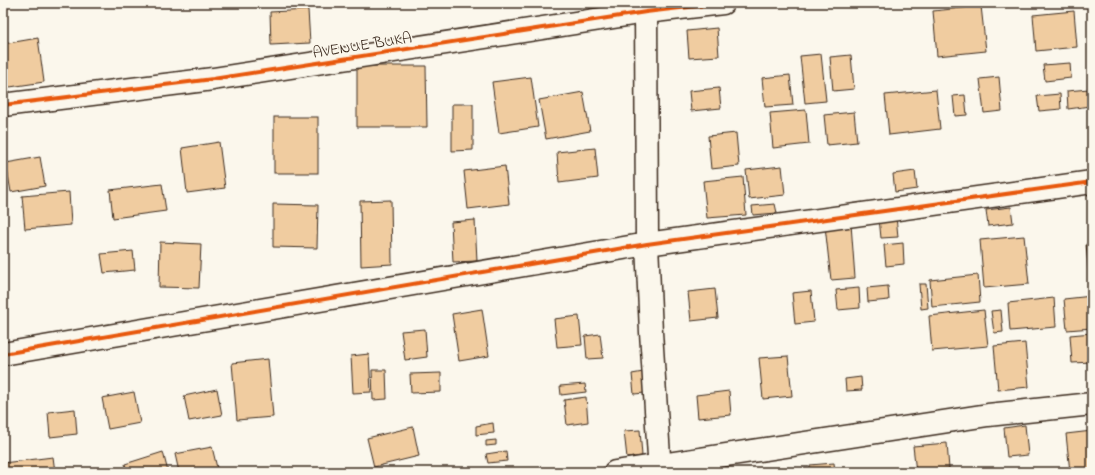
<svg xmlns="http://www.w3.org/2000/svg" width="1095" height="475" viewBox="0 0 1095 475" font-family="'Indie Flower',sans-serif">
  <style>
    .building { fill: #f0cca0; stroke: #3b2a1e }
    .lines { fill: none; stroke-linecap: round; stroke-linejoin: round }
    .minor-casing { stroke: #3b2a1e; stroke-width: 25 }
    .minor { stroke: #fbf7ec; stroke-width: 22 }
    .cycleway-casing { stroke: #fbf7ec; stroke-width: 6 }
    .cycleway { stroke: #e8590c; stroke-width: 4 }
    .labels { text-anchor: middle; stroke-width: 3; stroke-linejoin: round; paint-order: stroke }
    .street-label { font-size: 16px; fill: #3b2a1e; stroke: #fbf7ec }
  </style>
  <rect width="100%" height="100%" fill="#fbf7ec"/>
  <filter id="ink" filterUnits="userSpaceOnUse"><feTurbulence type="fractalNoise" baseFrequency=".025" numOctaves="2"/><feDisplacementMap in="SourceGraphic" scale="8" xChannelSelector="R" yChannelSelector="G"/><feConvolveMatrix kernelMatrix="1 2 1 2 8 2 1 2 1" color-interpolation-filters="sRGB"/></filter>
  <g filter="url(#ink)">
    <g class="building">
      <path d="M981 6 986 51 937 56 933 11Z"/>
      <path d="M308 10 310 43 271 45 270 12Z"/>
      <path d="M1074 11 1077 47 1036 51 1033 15Z"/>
      <path d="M717 28 719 56 689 58 687 31Z"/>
      <path d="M38 38 44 82 3 88V44Z"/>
      <path d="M821 54 826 101 805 103 800 56Z"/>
      <path d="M851 55 854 89 833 91 830 57Z"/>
      <path d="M1070 63 1071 78 1045 81 1043 65Z"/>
      <path d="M357 66H426L427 127H357Z"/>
      <path d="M790 75 793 105 765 107 762 78Z"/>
      <path d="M531 77 538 127 499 133 492 82Z"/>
      <path d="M999 77 1002 111 984 113 980 79Z"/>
      <path d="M719 88 721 108 691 111 689 91Z"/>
      <path d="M1089 89 1090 106 1068 109 1067 91Z"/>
      <path d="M936 90 940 129 889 135 885 95Z"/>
      <path d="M583 92 590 131 546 139 539 100Z"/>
      <path d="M1060 94 1061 109 1039 111 1037 96Z"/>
      <path d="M965 95 967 115 955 116 953 96Z"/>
      <path d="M452 104H473V150L452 151Z"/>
      <path d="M806 110 809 144 773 148 770 113Z"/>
      <path d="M854 112 857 142 827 145 824 115Z"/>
      <rect x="274" y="117" width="44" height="56"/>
      <path d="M736 133 739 166 711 169 708 136Z"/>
      <path d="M219 142 225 188 187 193 182 148Z"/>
      <path d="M595 148 598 178 559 183 557 152Z"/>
      <path d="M40 157 45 186 11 192 6 163Z"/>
      <path d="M505 166 509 204 468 209 464 171Z"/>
      <path d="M782 166 785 195 749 199 746 170Z"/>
      <path d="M915 171 917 189 895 192 893 174Z"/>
      <path d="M743 177 746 215 707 218 703 181Z"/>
      <path d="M162 184 166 211 113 218 110 190Z"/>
      <path d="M69 192 71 225 25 229 22 196Z"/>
      <path d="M391 200 392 264 361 266 360 201Z"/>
      <path d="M273 204 318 205 317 248 273 247Z"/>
      <path d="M775 204 777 213 753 215 752 206Z"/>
      <path d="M1011 207 1013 223 988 226 986 210Z"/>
      <path d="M896 216 898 237 881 238 879 218Z"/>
      <path d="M475 220 477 261 453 262 451 222Z"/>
      <path d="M851 224 855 278 831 280 825 226Z"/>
      <path d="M1024 236 1029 284 984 288 980 240Z"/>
      <path d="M160 242 201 244 199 288 159 287Z"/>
      <path d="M903 243 904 264 886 266 884 245Z"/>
      <path d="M1092 243V275L1089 276 1086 244Z"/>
      <path d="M133 251 135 270 104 273 101 254Z"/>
      <path d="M978 275 980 302 932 307 930 280Z"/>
      <path d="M919 284H926L928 308 921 309Z"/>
      <path d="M888 286 889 300 868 302 867 288Z"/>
      <path d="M859 288 860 308 838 310 836 290Z"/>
      <path d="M715 289 718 318 691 321 688 292Z"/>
      <path d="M811 291 814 322 795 324 792 293Z"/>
      <path d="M1092 296V328L1067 330 1064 299Z"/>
      <path d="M1054 298 1056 327 1010 331 1008 303Z"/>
      <path d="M482 309 489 356 459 361 452 314Z"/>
      <path d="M984 310 988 346 932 351 929 316Z"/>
      <path d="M1001 310 1003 332 994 333 991 311Z"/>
      <path d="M579 316 582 345 557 347 554 319Z"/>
      <path d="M425 329 427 357 405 360 401 331Z"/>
      <path d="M1092 333V362L1072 363 1070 335Z"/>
      <path d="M600 334 603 358 587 359 585 336Z"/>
      <path d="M1025 343 1029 387 998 390 994 346Z"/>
      <path d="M369 354 371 392 353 393 351 356Z"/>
      <path d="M788 356 792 396 763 399 759 358Z"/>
      <path d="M268 359 273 417 237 420 232 363Z"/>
      <path d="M372 370H386L387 399 373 400Z"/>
      <path d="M643 372 645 393 634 394 632 374Z"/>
      <path d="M441 373V392L411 393 410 374Z"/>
      <path d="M861 377 862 390 846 391 845 379Z"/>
      <path d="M585 384 586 392 561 395 560 386Z"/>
      <path d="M217 389 222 415 189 421 184 396Z"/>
      <path d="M729 391 731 415 698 418 696 395Z"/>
      <path d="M134 392 140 423 108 429 102 398Z"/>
      <path d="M586 397 588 422 567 425 564 400Z"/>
      <path d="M75 409 77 434 50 437 48 412Z"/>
      <path d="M493 423 494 433 476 435V426Z"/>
      <path d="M1025 425 1028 455 1007 457 1004 428Z"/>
      <path d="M413 427 419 456 374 467 367 438Z"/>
      <path d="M640 430 642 456 627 458 624 431Z"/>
      <path d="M1092 431V470L1070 472 1066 434Z"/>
      <path d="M496 440V445L486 446V441Z"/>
      <path d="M947 443 949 469 916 472 913 446Z"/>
      <path d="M212 447 218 472H179L175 454Z"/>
      <path d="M506 451 507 461 488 463 486 454Z"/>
      <path d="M163 452 168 472H127L125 464Z"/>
      <path d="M53 457 55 472H3V463Z"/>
      <path d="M834 463 835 472H810V465Z"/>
      <path d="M794 469V472H763Z"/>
    </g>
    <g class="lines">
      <g class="minor-casing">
        <g id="minor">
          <path d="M646 3 647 244 651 332 660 472"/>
          <path d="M3 105 213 79 646 12 723 3"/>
          <path d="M3 354 647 244 1092 182"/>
          <path d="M615 472 988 415 1092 404"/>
        </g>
      </g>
      <use href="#minor" class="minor"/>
      <g class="cycleway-casing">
        <g id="cycleway">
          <path d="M3 105 213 79 646 12 723 3"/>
          <path d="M3 354 647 244 1092 182"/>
        </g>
      </g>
      <use href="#cycleway" class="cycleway"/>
    </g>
  </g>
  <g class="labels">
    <g class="street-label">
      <text transform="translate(362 44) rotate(-9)" y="6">AVENUE BUKA</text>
    </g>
  </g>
  <rect width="1095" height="475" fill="none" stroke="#fbf7ec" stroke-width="16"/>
  <rect x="8" y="8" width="1079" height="459" fill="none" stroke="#3b2a1e" stroke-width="1.5" filter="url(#ink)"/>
</svg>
